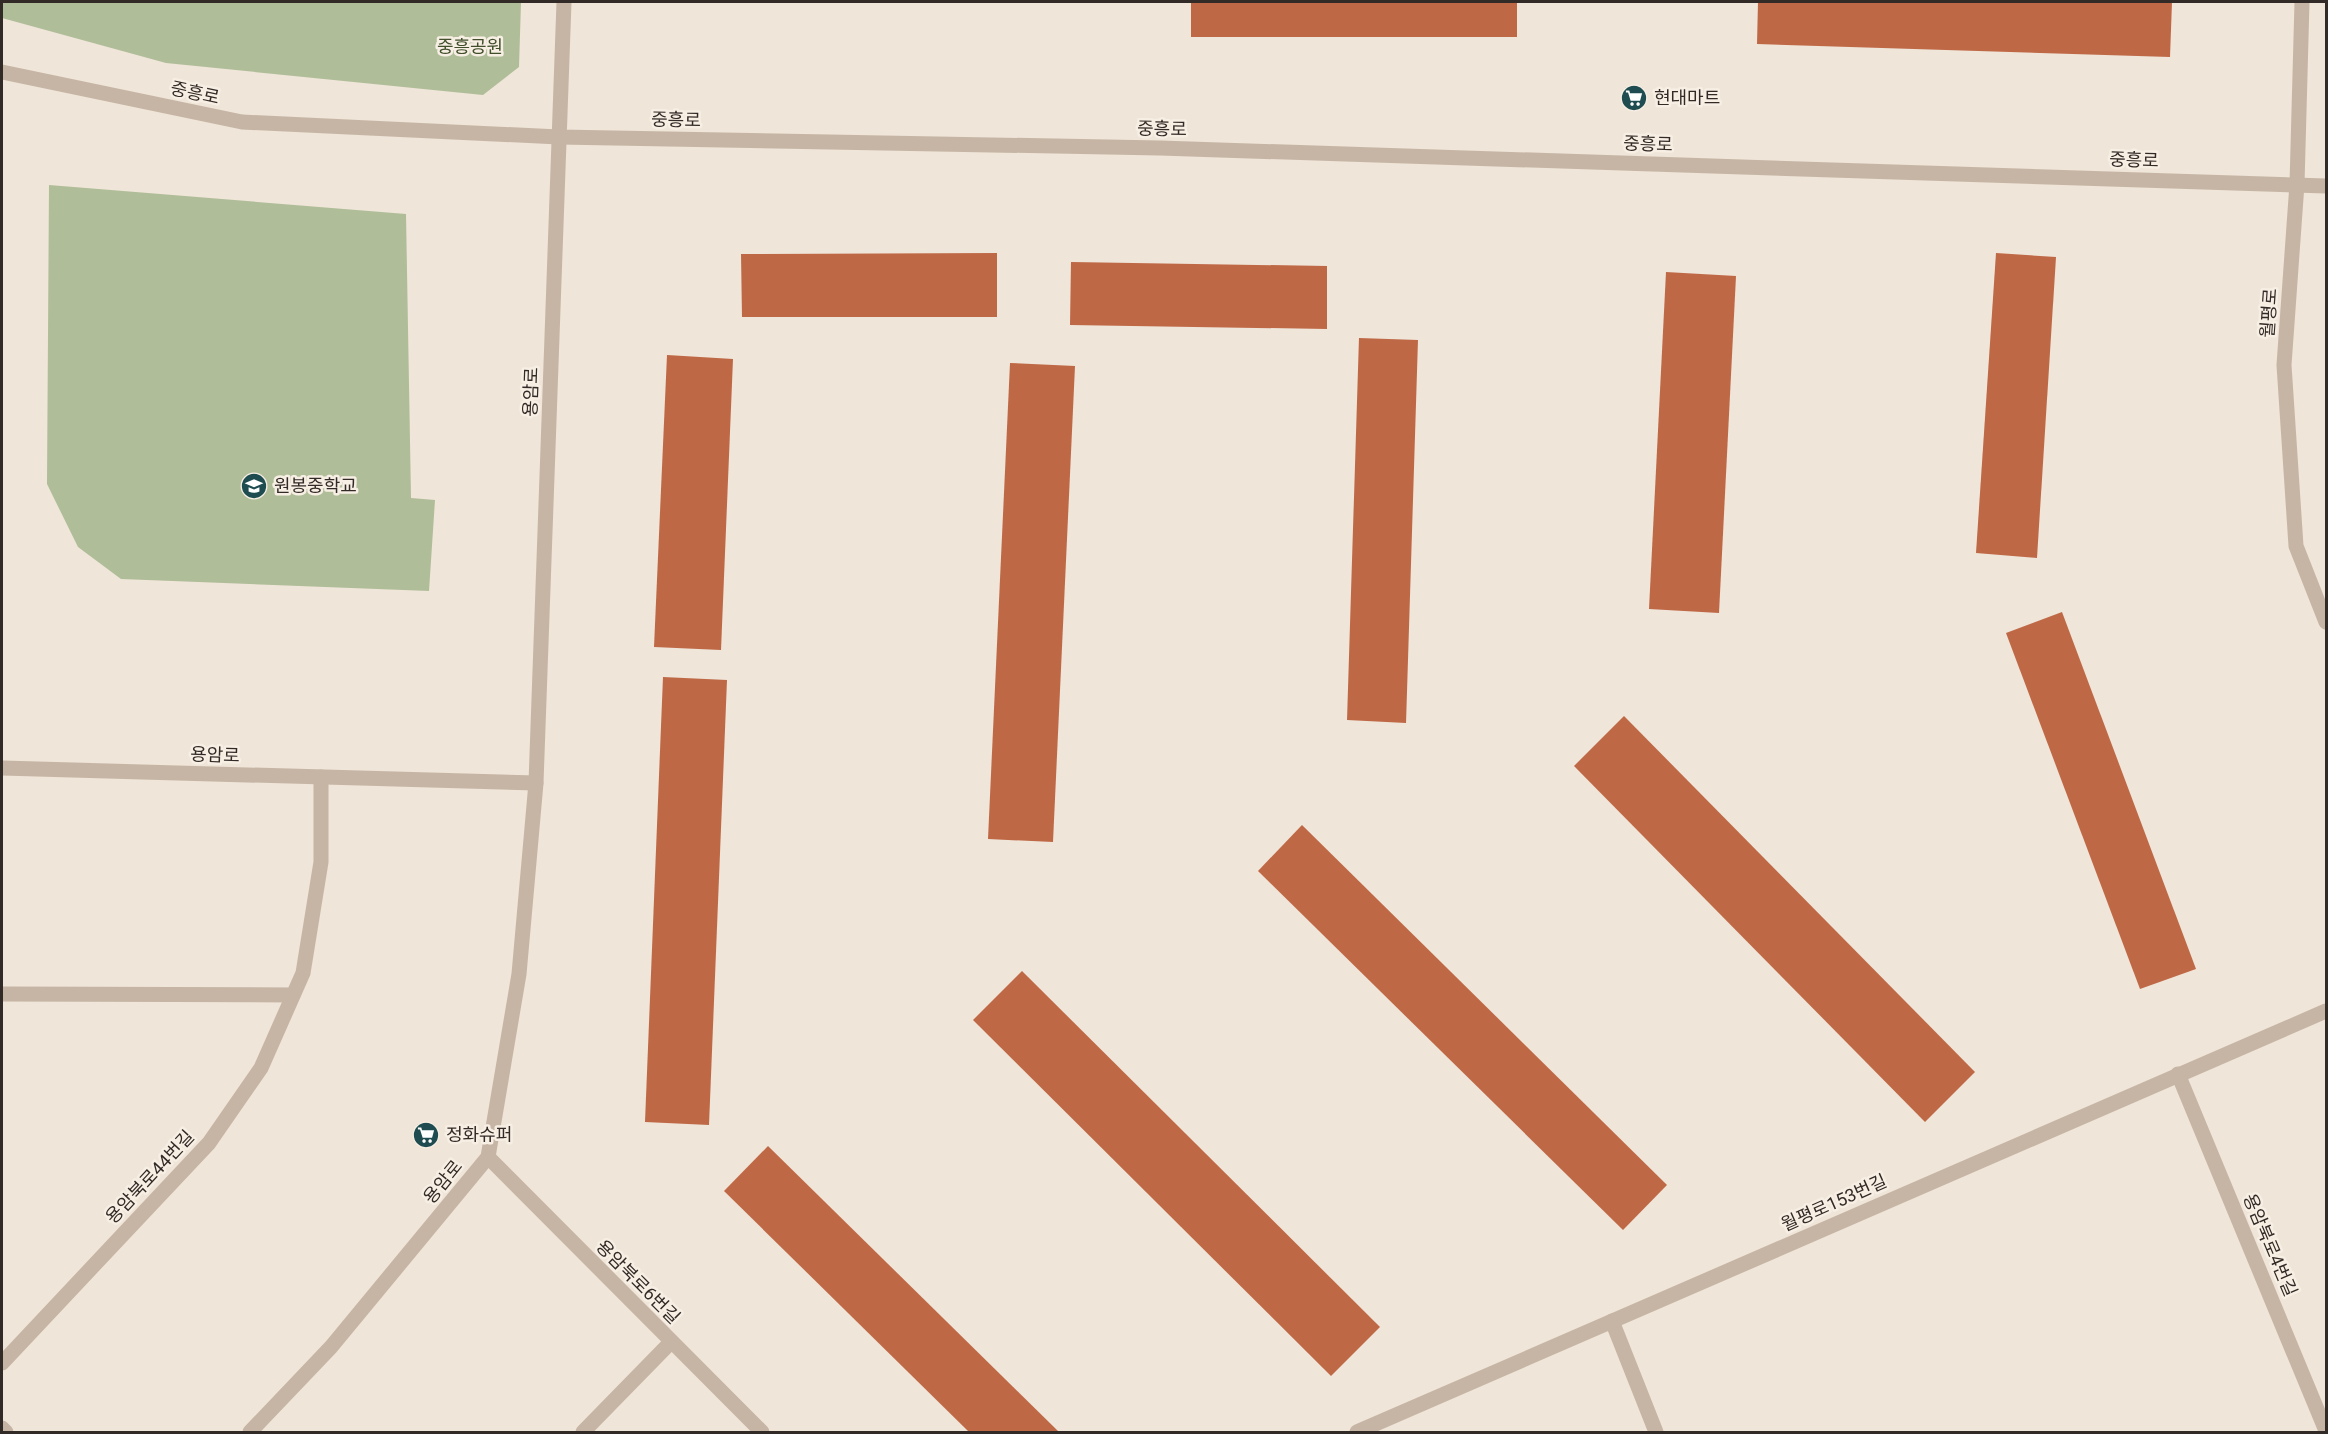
<svg xmlns="http://www.w3.org/2000/svg" width="2328" height="1434" viewBox="0 0 2328 1434" font-family="Roboto,'Noto Sans KR',sans-serif">
  <style>
    .green { fill: #b0bd99 }
    .building { fill: #bf6846 }
    .lines { fill: none; stroke-linecap: round; stroke-linejoin: round }
    .minor { stroke: #c6b5a5; stroke-width: 15 }
    .tertiary { stroke: #c6b5a5; stroke-width: 15 }
    .labels { text-anchor: middle; stroke-width: 5; stroke-linejoin: round; paint-order: stroke }
    .park-label { font-size: 18px; fill: #414f2b; stroke: #f7efe4 }
    .street-label { font-size: 18px; fill: #322a26; stroke: #f7efe4 }
    .poi-label { font-size: 18px; fill: #322a26; stroke: #f7efe4; text-anchor: start }
  </style>
  <rect width="100%" height="100%" fill="#efe5d8"/>
  <g class="green">
    <path d="M2 2H521L519 67 483 95 166 63 2 18Z"/>
    <path d="M49 185 406 214 411 498 435 500 429 591 121 579 78 547 47 484Z"/>
  </g>
  <g class="building">
    <rect x="1191" y="2" width="326" height="35"/>
    <path d="M1758 2H2172L2170 57 1757 44Z"/>
    <path d="M997 253V317H742L741 254Z"/>
    <path d="M1996 253 2056 257 2037 558 1976 553Z"/>
    <path d="M1071 262 1327 266V329L1070 325Z"/>
    <path d="M1666 272 1736 276 1719 613 1649 609Z"/>
    <path d="M1359 338 1418 340 1406 723 1347 720Z"/>
    <path d="M667 355 733 359 721 650 654 647Z"/>
    <path d="M1010 363 1075 366 1053 842 988 839Z"/>
    <path d="M2062 612 2196 969 2140 989 2006 633Z"/>
    <path d="M663 677 727 680 709 1125 645 1122Z"/>
    <path d="M1624 716 1975 1072 1925 1122 1574 766Z"/>
    <path d="M1302 825 1667 1185 1623 1230 1258 871Z"/>
    <path d="M1022 971 1380 1327 1331 1376 973 1020Z"/>
    <path d="M768 1146 1059 1432H969L724 1191Z"/>
  </g>
  <g class="lines">
    <g class="minor">
      <path d="M2 768 536 783"/>
      <path d="M2 994 293 995"/>
      <path d="M2178 1074 2326 1431"/>
      <path d="M488 1157 762 1432"/>
      <path d="M1612 1321 1656 1432"/>
      <path d="M2 1363 209 1143 261 1068 303 973 321 862V777"/>
      <path d="M2 1428 6 1432"/>
      <path d="M250 1432 331 1347 488 1157 519 974 536 783 564 2"/>
      <path d="M583 1432 671 1342"/>
      <path d="M1357 1432 2326 1011"/>
    </g>
    <g class="tertiary">
      <path d="M2302 2 2297 184 2284 365 2296 546 2326 622"/>
      <path d="M2 72 242 122 559 137 1160 148 2326 186"/>
    </g>
  </g>
  <defs>
    <g id="supermarket-disc" transform="scale(1.35)"><circle r="9.5" fill="#1e4c51" stroke="#f7efe4"/><path d="M-6-5.5h2.5l.6 2H6L4.5 2H-2.5L-4.4-4H-6ZM-1.5 3.2a1.3 1.3 0 1 0 .1 0ZM3 3.2a1.3 1.3 0 1 0 .1 0Z" fill="#fff"/></g>
    <g id="school-disc" transform="scale(1.35)"><circle r="9.5" fill="#1e4c51" stroke="#f7efe4"/><path d="M0-5L7-2L0 1L-7-2ZM-4 1L0 2.5L4 1V4Q0 6-4 4Z" fill="#fff"/></g>
  </defs>
  <g fill-rule="evenodd">
    <use href="#supermarket-disc" x="1634" y="98"/>
    <use href="#school-disc" x="254" y="486"/>
    <use href="#supermarket-disc" x="426" y="1135"/>
  </g>
  <g class="labels">
    <g class="park-label">
      <text x="470" y="53">중흥공원</text>
    </g>
    <g class="street-label">
      <text transform="translate(195 93) rotate(12)" y="6">중흥로</text>
      <text transform="translate(676 120) rotate(1)" y="6">중흥로</text>
      <text transform="translate(1162 129) rotate(1)" y="6">중흥로</text>
      <text transform="translate(1648 144) rotate(2)" y="6">중흥로</text>
      <text transform="translate(2134 160) rotate(2)" y="6">중흥로</text>
      <text transform="translate(2269 313) rotate(-86)" y="6">월평로</text>
      <text transform="translate(531 392) rotate(-88)" y="6">용암로</text>
      <text transform="translate(215 755) rotate(2)" y="6">용암로</text>
      <text transform="translate(150 1177) rotate(-47)" y="6">용암북로44번길</text>
      <text transform="translate(443 1182) rotate(-51)" y="6">용암로</text>
      <text transform="translate(1834 1203) rotate(-24)" y="6">월평로153번길</text>
      <text transform="translate(2270 1245) rotate(67)" y="6">용암북로4번길</text>
      <text transform="translate(638 1282) rotate(45)" y="6">용암북로6번길</text>
    </g>
    <g class="poi-label">
      <text x="1654" y="104">현대마트</text>
      <text x="274" y="492">원봉중학교</text>
      <text x="446" y="1141">정화슈퍼</text>
    </g>
  </g>
  <rect width="2328" height="1434" fill="none" stroke="#322a26" stroke-width="6"/>
</svg>
